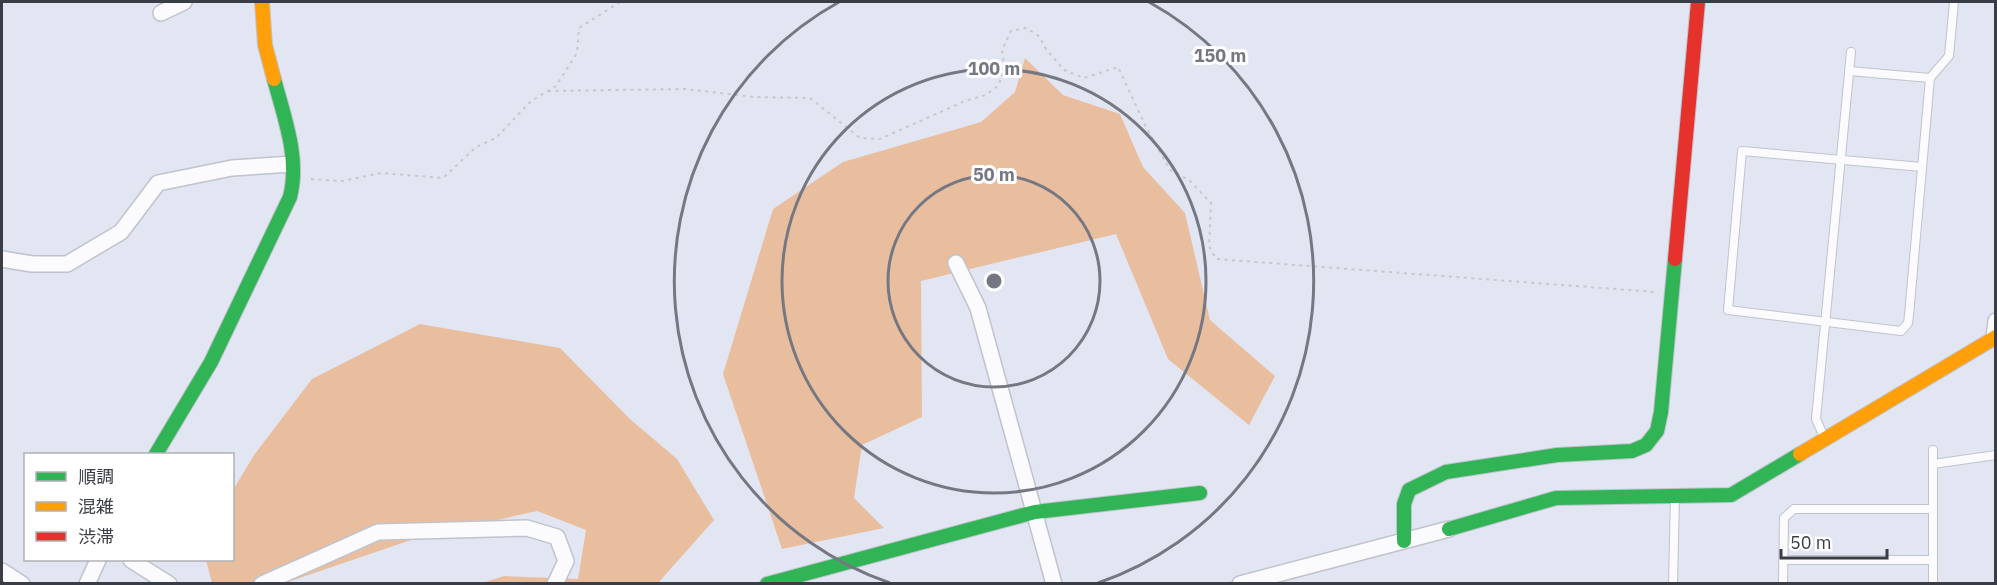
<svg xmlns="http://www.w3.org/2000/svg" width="1997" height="585" viewBox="0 0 1997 585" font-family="'IBM Plex Sans','Noto Sans JP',sans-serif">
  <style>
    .forest { fill: #e9be9e }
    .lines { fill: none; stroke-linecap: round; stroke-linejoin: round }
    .lane-casing { stroke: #c0c3cd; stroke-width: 10 }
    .street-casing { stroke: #c0c3cd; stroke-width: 18 }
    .fast-casing { stroke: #c0c3cd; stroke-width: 16 }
    .slow-casing { stroke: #c0c3cd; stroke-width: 16 }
    .jam-casing { stroke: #c0c3cd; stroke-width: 16 }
    .path { stroke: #c7c8cd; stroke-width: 2; stroke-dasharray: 3 4.5; stroke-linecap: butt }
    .lane { stroke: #fbfbfd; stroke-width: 8 }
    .street { stroke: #fbfbfd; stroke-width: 15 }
    .fast { stroke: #30b455; stroke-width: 14 }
    .slow { stroke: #ff9f0a; stroke-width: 14 }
    .jam { stroke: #e5322d; stroke-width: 14 }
    .ring { fill: none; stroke: #757882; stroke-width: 3 }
    .centre { fill: #757882; stroke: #fff; stroke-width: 3 }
    .ring-label { font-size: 18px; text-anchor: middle; font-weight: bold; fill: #757882; stroke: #fff; stroke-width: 6; stroke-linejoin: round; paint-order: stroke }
  </style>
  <rect width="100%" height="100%" fill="#e2e6f3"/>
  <g class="forest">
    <path d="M1025 58 1063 95 1120 114 1143 167 1185 213 1210 320 1275 376 1249 425 1168 359 1116 234 921 281 922 417 862 445 854 498 884 528 782 549 723 374 773 209 843 162 981 122 1015 92Z"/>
    <path d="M420 324 560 348 630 419 677 459 714 520 658 583H482L504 576 578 579 586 530 537 511 414 539 285 583H212L206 560H232L233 490 254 455 312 379Z"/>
  </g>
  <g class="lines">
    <g class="lane-casing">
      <g id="lane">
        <path d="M1849 71 1930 78"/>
        <path d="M1922 167 1742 151 1728 310 1901 331 1908 323 1909 315 1930 78 1949 56 1954 2"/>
        <path d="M1824 437 1816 419 1851 52"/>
        <path d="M1933 464 1996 455"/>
        <path d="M1783 560H1933"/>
        <path d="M1673 584 1675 497"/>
        <path d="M1783 584 1784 518 1794 509H1933"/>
        <path d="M1933 584V450"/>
      </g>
    </g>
    <g class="street-casing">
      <g id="street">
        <path d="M161 13 184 2"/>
        <path d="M2 259 32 264H67L121 232 158 183 232 168 292 164"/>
        <path d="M956 263 978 308 1054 584"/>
        <path d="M1994 337 1996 321"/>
        <path d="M131 560 169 584"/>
        <path d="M2 571 22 584"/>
        <path d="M87 584 98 560"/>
        <path d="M262 584 378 532 527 528 557 537 566 561 555 584"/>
        <path d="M1240 584 1449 529"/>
      </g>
    </g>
    <g class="fast-casing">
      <g id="fast">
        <path d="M156 454 211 362 290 197C300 158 284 117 274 79"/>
        <path d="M1449 529 1556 498 1731 495 1800 454"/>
        <path d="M1404 541V504L1409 490 1446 472 1557 455 1632 451 1646 445 1657 431 1661 412 1675 259"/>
        <path d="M767 584 1035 512 1200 493"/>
      </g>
    </g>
    <g class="slow-casing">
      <g id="slow">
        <path d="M262 2 265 45 274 79"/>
        <path d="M1800 454 1996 337"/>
      </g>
    </g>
    <g class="jam-casing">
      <path id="jam" d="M1675 259 1698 2"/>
    </g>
    <g class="path">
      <path d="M548 91 685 89 754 97 810 98 860 138 880 139 965 101 986 95 999 85 1004 66 1002 50 1011 31 1026 28 1039 36 1046 49 1064 70 1084 78 1118 67 1146 127 1170 170 1189 180 1211 203 1209 246 1216 259 1655 292"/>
      <path d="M311 179 342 181 381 173 443 178 476 147 496 138 531 101 556 86 577 53 579 28 620 2"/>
    </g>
    <use href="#lane" class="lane"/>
    <use href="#street" class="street"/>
    <use href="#fast" class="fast"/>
    <use href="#slow" class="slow"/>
    <use href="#jam" class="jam"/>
  </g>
  <g class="ring">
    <circle cx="994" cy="281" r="106"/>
    <circle cx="994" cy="281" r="212"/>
    <path d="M890 583A319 319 0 0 1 839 2M1149 2A319 319 0 0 1 1098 583"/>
  </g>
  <circle cx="994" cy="281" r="9" class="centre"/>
  <g class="ring-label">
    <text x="1220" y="62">150 m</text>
    <text x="994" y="75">100 m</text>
    <text x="994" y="181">50 m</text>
  </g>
  <rect width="1997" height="585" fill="none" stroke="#3a3d45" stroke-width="6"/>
  <rect x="24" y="453" width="210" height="108" fill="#ffffff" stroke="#b0b1b5" stroke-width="1.5"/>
  <rect x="36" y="472" width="30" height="9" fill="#30b455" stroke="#b0b1b5" stroke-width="1.5"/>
  <text x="78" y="483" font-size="18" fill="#3a3d45">順調</text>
  <rect x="36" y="502" width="30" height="9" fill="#ff9f0a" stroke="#b0b1b5" stroke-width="1.5"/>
  <text x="78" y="513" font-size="18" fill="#3a3d45">混雑</text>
  <rect x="36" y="532" width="30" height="9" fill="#e5322d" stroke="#b0b1b5" stroke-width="1.5"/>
  <text x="78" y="543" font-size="18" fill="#3a3d45">渋滞</text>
  <path d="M1781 549v9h106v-9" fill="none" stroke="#3a3d45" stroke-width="3"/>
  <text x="1790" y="549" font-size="18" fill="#3a3d45" stroke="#ffffff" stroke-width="4.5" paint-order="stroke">50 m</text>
</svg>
